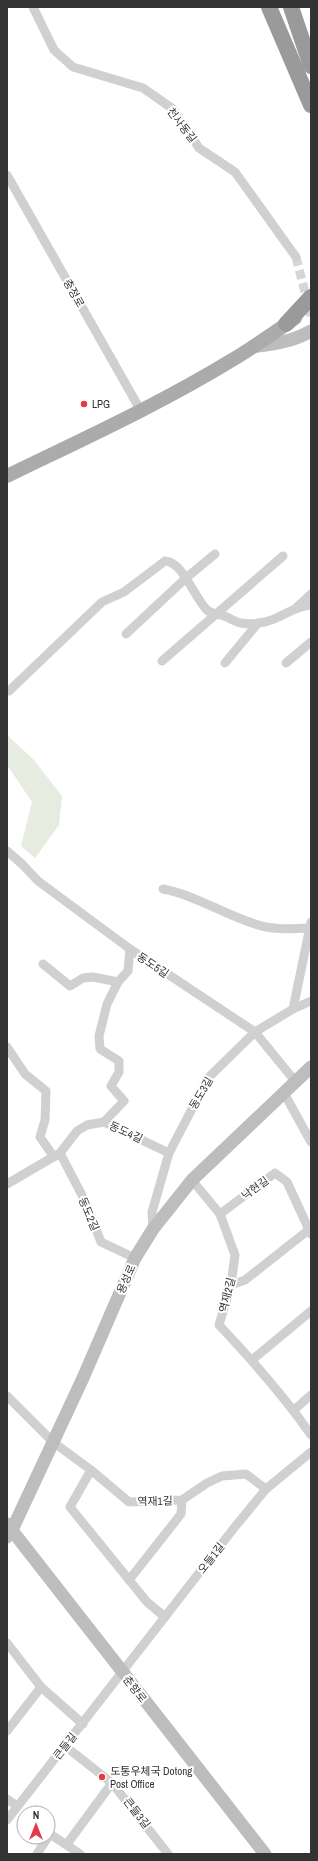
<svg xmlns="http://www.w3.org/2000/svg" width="318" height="1861" viewBox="0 0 318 1861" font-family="'Archivo Narrow','Noto Sans KR',sans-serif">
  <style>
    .green { fill: #e6ecdf }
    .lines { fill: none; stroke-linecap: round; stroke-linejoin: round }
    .street-tunnel { stroke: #d6d6d6; stroke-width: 9; stroke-dasharray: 9 4.5; stroke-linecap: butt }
    .street { stroke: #d0d0d0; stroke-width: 9 }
    .secondary { stroke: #bdbdbd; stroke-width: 13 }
    .primary { stroke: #ababab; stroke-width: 14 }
    .highway { stroke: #9a9a9a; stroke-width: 16 }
    .poi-dot { fill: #e63946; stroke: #fff; stroke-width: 1.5 }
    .labels { text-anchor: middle; stroke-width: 4; stroke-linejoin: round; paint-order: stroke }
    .street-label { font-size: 11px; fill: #333; stroke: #fff }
    .poi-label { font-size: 11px; fill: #333; stroke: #fff; text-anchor: start }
  </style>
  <rect width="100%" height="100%" fill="#fff"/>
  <path class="green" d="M7 735 33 759 62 796 59 825 35 858 21 846 32 802 7 765Z"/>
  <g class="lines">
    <path class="street-tunnel" d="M296 257 311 316"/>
    <g class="street">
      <path d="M33 7 54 50 73 67 143 88 173 109 199 148 235 172 296 257"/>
      <path d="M7 175 141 411"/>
      <path d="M297 607 311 594"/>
      <path d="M126 634 186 578 215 554"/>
      <path d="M162 661 283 556"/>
      <path d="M225 663 258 623"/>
      <path d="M286 663 311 642"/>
      <path d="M9 691 102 602 124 592 165 561C182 561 194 597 207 610 211 614 219 614 224 616 230 618 235 622 241 623 251 625 265 623 274 619 287 614 296 606 311 605"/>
      <path d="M7 851 22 864 38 881 130 949 255 1032 295 1081"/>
      <path d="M163 889C195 895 223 914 255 924 272 930 291 929 310 928"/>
      <path d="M43 964 70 986 83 978 93 977 118 982"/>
      <path d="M293 1009 311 922"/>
      <path d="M7 1047 25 1074 46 1091 45 1120 40 1137 54 1157"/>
      <path d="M284 1093 311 1142"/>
      <path d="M104 1122 124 1101 111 1086 119 1072V1061L100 1049 99 1036 107 1004 118 982 128 971 130 949"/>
      <path d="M60 1153 85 1201 101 1242 135 1258"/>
      <path d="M192 1180 220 1214 235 1255 231 1285 219 1325C252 1360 284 1396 311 1435"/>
      <path d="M7 1184 60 1153 77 1131 87 1125 104 1122 169 1153"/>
      <path d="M220 1214 275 1173 287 1182 311 1234"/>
      <path d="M153 1229 152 1212 169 1153 208 1078 255 1032 293 1009 311 1001"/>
      <path d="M231 1285 245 1280 311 1228"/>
      <path d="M252 1360 311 1311"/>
      <path d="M7 1396 53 1442 91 1470 129 1502 182 1500 207 1483 222 1476 246 1474 266 1489"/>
      <path d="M294 1410 311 1395"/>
      <path d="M91 1470 70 1507 147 1602 165 1617"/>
      <path d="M129 1580 181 1514 182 1500"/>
      <path d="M7 1643 41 1687 83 1724"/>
      <path d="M7 1731 41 1687"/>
      <path d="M65 1746 112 1783 168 1854"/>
      <path d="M7 1799 17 1806"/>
      <path d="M7 1820 234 1528 266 1489 311 1452"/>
      <path d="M67 1844 112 1783"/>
      <path d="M37 1854 50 1834 80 1854"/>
    </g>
    <g class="secondary">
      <path d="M252 347C273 344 292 342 311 331"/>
      <path d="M7 1524 265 1854"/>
      <path d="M7 1537 12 1530 83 1378 135 1258 153 1229 192 1180 311 1067"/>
    </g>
    <path class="primary" d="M7 476C83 439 160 404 232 360 254 347 275 332 295 318"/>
    <g class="highway">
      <path d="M269 7 311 105"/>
      <path d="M291 7 311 66"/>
      <path d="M286 324 311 297"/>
    </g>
  </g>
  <g class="poi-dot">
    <circle cx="84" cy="404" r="4"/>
    <circle cx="102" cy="1777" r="4"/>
  </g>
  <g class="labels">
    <g class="street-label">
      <text transform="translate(182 125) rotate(52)" y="4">천사동길</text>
      <text transform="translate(74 293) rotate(60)" y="4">충정로</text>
      <text transform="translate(153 965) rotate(34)" y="4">동도5길</text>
      <text transform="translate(201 1093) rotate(-60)" y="4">동도3길</text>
      <text transform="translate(126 1132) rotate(25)" y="4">동도4길</text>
      <text transform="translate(255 1188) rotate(-37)" y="4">낙현길</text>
      <text transform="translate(89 1214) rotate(67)" y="4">동도2길</text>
      <text transform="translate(126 1279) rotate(-66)" y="4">용성로</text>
      <text transform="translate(227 1295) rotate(-76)" y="4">역재2길</text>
      <text transform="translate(155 1501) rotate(-1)" y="4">역재1길</text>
      <text transform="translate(211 1558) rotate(-52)" y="4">오들1길</text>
      <text transform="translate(135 1689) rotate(52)" y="4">춘향로</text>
      <text transform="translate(65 1746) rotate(-52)" y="4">큰들길</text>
      <text transform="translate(137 1813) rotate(52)" y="4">큰들3길</text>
    </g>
    <g class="poi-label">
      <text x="92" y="408">LPG</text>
      <text x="110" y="1775">도통우체국 Dotong<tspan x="110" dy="13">Post Office</tspan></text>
    </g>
  </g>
  <rect width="318" height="1861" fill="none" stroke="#333333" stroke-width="16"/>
  <g transform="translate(36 1825)"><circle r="19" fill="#ffffff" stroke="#adadad"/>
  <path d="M0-3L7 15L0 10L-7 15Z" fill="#e63946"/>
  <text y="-6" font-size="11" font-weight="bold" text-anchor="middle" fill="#333333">N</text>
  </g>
</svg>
